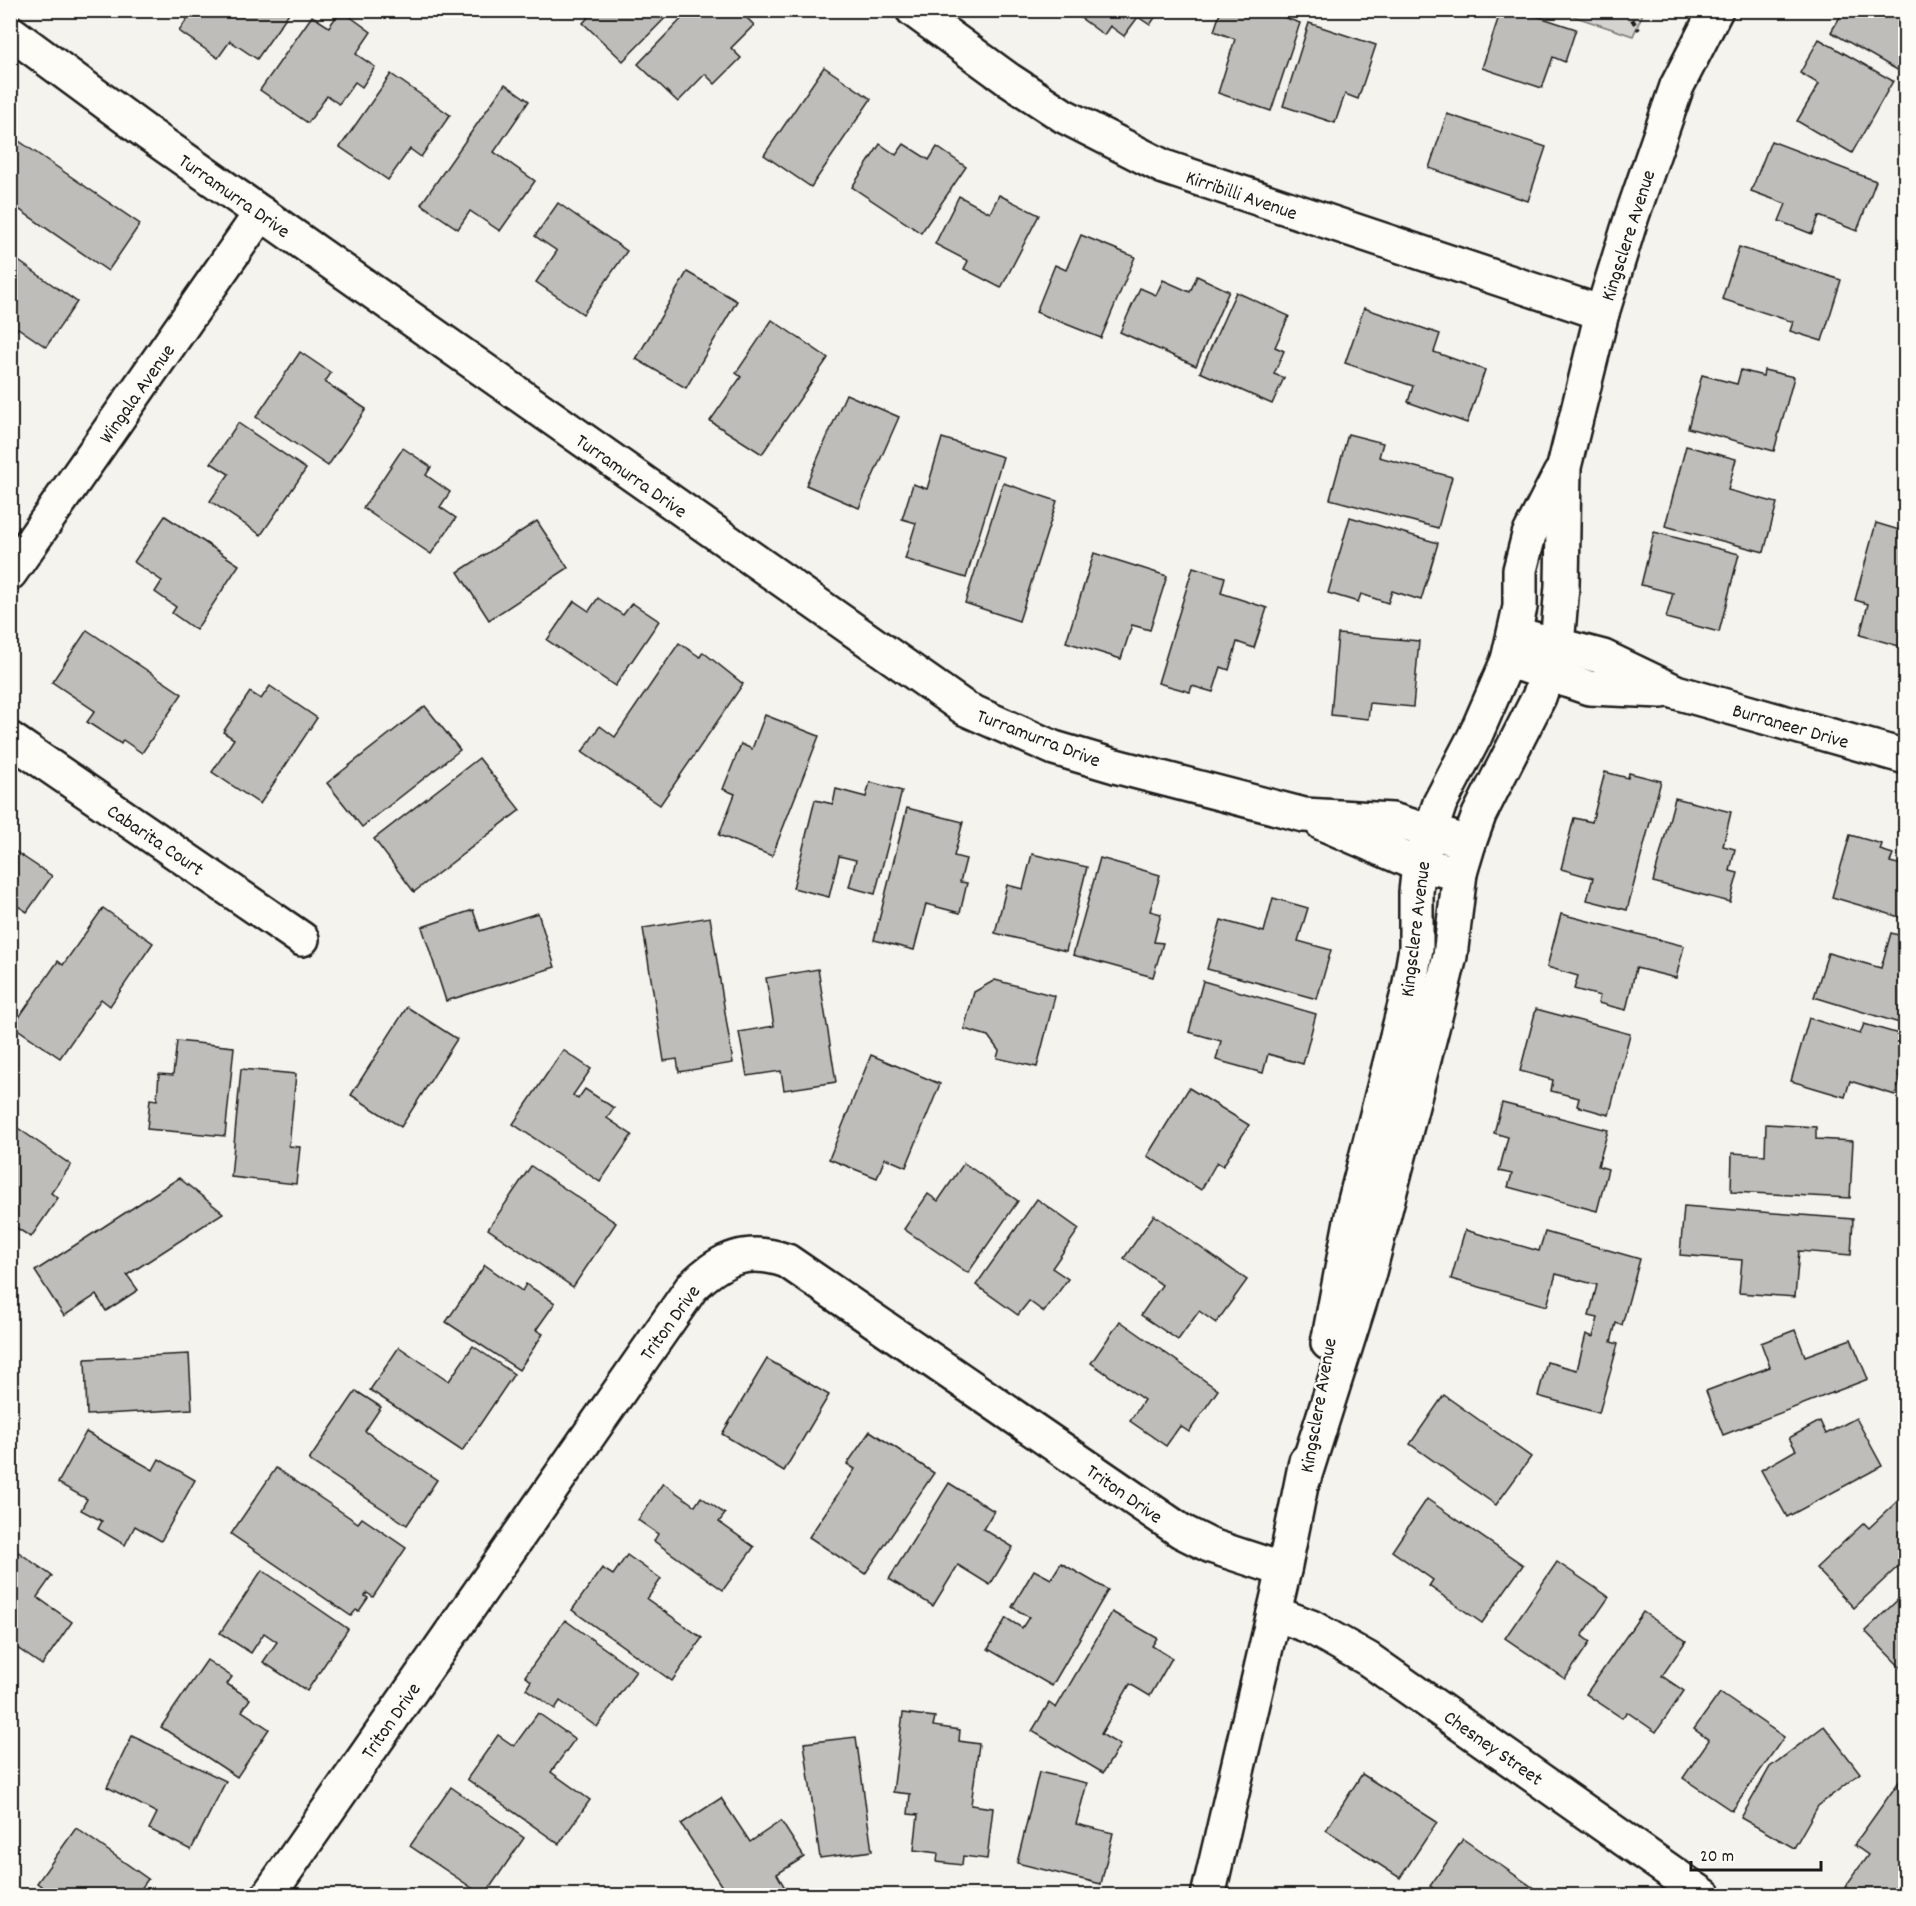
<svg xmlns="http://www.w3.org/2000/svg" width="1916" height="1906" viewBox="0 0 1916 1906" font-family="Dekko,sans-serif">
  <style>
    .green { fill: #d4d3cf; stroke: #787876; stroke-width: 1.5 }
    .building { fill: #bebdba; stroke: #1c1c1c; stroke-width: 1.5 }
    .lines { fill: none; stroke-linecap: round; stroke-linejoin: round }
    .minor-casing { stroke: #1c1c1c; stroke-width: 38 }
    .major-casing { stroke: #1c1c1c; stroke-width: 38 }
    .path { stroke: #1c1c1c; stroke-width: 4; stroke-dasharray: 6 4.5; stroke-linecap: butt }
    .minor { stroke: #fdfcf7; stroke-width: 33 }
    .major { stroke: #fdfcf7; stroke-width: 33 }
    .labels { text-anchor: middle; stroke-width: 5; stroke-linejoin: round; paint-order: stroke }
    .street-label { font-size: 20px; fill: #1c1c1c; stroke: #fdfcf7 }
  </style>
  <rect width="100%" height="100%" fill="#f4f3ee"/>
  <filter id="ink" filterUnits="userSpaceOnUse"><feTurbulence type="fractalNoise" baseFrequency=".0167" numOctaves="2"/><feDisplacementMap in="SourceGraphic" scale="12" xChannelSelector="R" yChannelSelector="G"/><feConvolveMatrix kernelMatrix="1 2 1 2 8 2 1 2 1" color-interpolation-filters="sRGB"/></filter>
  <g filter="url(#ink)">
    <path class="green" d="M1558 11 1644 10V11L1633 36Z"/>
    <g class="building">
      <path d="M193 10H291L257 59 230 41 218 58 179 31Z"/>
      <path d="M341 10 371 32 356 54 375 67 362 87 355 82 339 104 327 96 308 123 260 90 312 16 329 27Z"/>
      <path d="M595 10H673L623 61 583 23Z"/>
      <path d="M690 10H739L754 25 731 48 741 58 715 84 705 74 678 102 638 64Z"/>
      <path d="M1076 10H1160L1150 25 1138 17 1124 36 1110 26 1104 35 1074 13Z"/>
      <path d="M1221 10H1263L1300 23 1271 111 1218 93 1235 39 1214 31Z"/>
      <path d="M1501 10H1518L1576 29 1565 62 1553 57 1542 88 1482 68Z"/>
      <path d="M1844 10H1906V75L1831 32Z"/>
      <path d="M1309 23 1376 45 1358 99 1345 94 1335 123 1283 106Z"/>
      <path d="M1819 39 1893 81 1852 153 1797 121 1819 84 1800 73Z"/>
      <path d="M824 67 871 99 811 187 764 155Z"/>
      <path d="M391 74 450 115 421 157 410 149 388 180 340 147Z"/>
      <path d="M505 84 529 101 494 152 535 181 500 231 470 211 458 229 421 204Z"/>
      <path d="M1447 114 1546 147 1528 201 1429 168Z"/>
      <path d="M19 141 140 224 108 271 10 203V153Z"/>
      <path d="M1771 141 1876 181 1857 231 1819 216 1812 234 1779 221 1786 204 1751 191Z"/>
      <path d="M880 144 896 155 904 144 929 160 937 147 966 167 921 233 852 187Z"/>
      <path d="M999 195 1039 215 1001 288 964 269 968 261 935 244 959 196 990 213Z"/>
      <path d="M558 203 627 251 583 314 536 282 557 251 535 236Z"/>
      <path d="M1081 235 1135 257 1101 338 1036 312 1055 265 1066 270Z"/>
      <path d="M1739 247 1841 280 1822 341 1790 331 1793 322 1722 299Z"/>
      <path d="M10 255 77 302 46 347 18 328 10 338Z"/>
      <path d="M687 272 737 301 686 388 636 359Z"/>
      <path d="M1197 276 1229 291 1196 366 1120 332 1140 288 1156 295 1163 280 1190 292Z"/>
      <path d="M1236 292 1289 316 1275 347 1284 351 1274 374 1284 378 1272 404 1200 372Z"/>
      <path d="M1364 308 1440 334 1434 352 1485 370 1467 423 1408 402 1413 386 1345 363Z"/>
      <path d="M772 320 828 358 762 454 710 421 741 377 736 373Z"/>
      <path d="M300 352 331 373 325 382 366 409 328 466 256 417Z"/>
      <path d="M1741 370 1763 376 1764 370 1794 377 1774 451 1688 428 1702 375 1737 384Z"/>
      <path d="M846 394 899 417 859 508 806 485Z"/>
      <path d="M238 423 306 469 261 535 210 501 229 474 211 463Z"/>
      <path d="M1348 434 1383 443 1379 457 1452 477 1438 528 1330 499Z"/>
      <path d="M942 438 1003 457 966 578 905 559 916 523 902 519 913 484 927 489Z"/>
      <path d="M1686 446 1736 459 1728 490 1777 503 1764 552 1665 526Z"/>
      <path d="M403 448 431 467 426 475 450 492 440 507 456 518 431 554 363 508Z"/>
      <path d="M1003 483 1057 501 1019 621 965 603Z"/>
      <path d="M165 516 239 565 196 630 172 613 176 607 155 592 162 581 134 562Z"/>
      <path d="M1350 517 1438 543 1421 600 1392 591 1388 603 1361 594 1358 602 1328 593Z"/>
      <path d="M537 521 568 568 489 620 458 572Z"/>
      <path d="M1876 523 1906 532V648L1860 635 1868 604 1855 600Z"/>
      <path d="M1654 532 1739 554 1719 632 1666 618 1673 593 1641 585Z"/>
      <path d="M1094 553 1167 576 1150 630 1132 625 1121 659 1066 642Z"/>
      <path d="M1193 567 1225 577 1221 593 1267 608 1254 648 1237 642 1229 670 1221 667 1213 692 1192 686 1190 692 1158 683Z"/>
      <path d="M598 598 623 615 632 603 659 621 615 686 547 640 574 601 589 611Z"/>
      <path d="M87 630 182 694 142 753 123 740 121 744 87 722 95 711 52 682Z"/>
      <path d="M1338 634 1419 641 1413 707 1370 703 1368 719 1331 715Z"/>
      <path d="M679 643 700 657 703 652 743 684 660 805 582 752 600 726 615 737Z"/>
      <path d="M270 686 317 718 260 804 212 772 234 739 223 732 250 692 261 699Z"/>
      <path d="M425 706 460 750 362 827 327 783Z"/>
      <path d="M765 715 819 736 772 856 719 835 735 794 723 789 741 744 752 749Z"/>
      <path d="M479 758 520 810 414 892 374 839Z"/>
      <path d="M1605 772 1628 778 1629 773 1661 781 1627 910 1587 900 1593 878 1561 869 1574 818 1592 822Z"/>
      <path d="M870 782 902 791 875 894 849 887 856 860 839 856 829 897 793 888 815 800 833 804 836 789 866 797Z"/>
      <path d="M1675 798 1731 812 1723 846 1735 849 1730 871 1738 873 1730 902 1653 882Z"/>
      <path d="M907 808 963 822 954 856 966 859 960 882 967 883 960 913 926 904 914 950 874 940Z"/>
      <path d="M1850 835 1882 844 1880 850 1893 854 1890 862 1906 866V919L1832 897Z"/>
      <path d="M10 848 52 876 27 912 10 901Z"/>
      <path d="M1032 854 1087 867 1066 951 995 933 1007 885 1023 889Z"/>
      <path d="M1100 858 1160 875 1150 911 1161 914 1154 942 1163 943 1153 977 1073 955Z"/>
      <path d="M1273 898 1308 908 1298 941 1331 950 1317 999 1207 969 1221 920 1264 932Z"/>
      <path d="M103 908 153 943 110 1006 101 999 60 1058 13 1026 58 961 63 965Z"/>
      <path d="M473 910 480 931 538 913 555 967 446 1001 422 927Z"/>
      <path d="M1561 914 1684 946 1676 978 1636 968 1626 1010 1598 1003 1600 996 1574 989 1578 976 1547 967Z"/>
      <path d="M710 917 733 1063 679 1072 677 1059 664 1061 643 928Z"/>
      <path d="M1891 933 1906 937V1025L1814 997 1828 953 1881 968Z"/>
      <path d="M818 969 836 1082 784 1090 781 1071 747 1076 739 1032 774 1026 766 978Z"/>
      <path d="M995 980 1055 996 1037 1067 997 1058 999 1051 988 1036 964 1029 974 992Z"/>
      <path d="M1203 981 1316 1014 1303 1064 1268 1054 1263 1073 1216 1060 1221 1041 1189 1032Z"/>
      <path d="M407 1007 457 1039 401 1127 351 1095Z"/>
      <path d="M1536 1009 1630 1034 1609 1115 1577 1106 1579 1098 1551 1091 1553 1080 1520 1071Z"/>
      <path d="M1809 1018 1860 1034 1864 1024 1906 1036V1061L1895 1095 1850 1081 1845 1097 1791 1081Z"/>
      <path d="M177 1041 234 1047 225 1136 147 1129 150 1099 157 1100 159 1074 173 1075Z"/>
      <path d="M563 1050 591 1069 573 1095 578 1099 585 1089 614 1108 607 1118 632 1135 600 1182 513 1124Z"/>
      <path d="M871 1055 940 1084 906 1167 885 1158 877 1178 829 1159Z"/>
      <path d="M241 1069 296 1074 289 1146 300 1147 296 1184 231 1177Z"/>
      <path d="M1189 1088 1249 1125 1223 1166 1217 1162 1201 1190 1147 1156Z"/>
      <path d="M1502 1103 1608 1130 1598 1166 1608 1169 1597 1211 1508 1187 1512 1174 1499 1171 1508 1137 1494 1133Z"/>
      <path d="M12 1124 71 1165 51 1193 58 1198 31 1237 10 1224Z"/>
      <path d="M1766 1124 1816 1127V1139L1853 1141 1850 1198 1731 1192 1732 1153 1765 1155Z"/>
      <path d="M964 1163 1018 1201 968 1273 904 1229 928 1194 938 1201Z"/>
      <path d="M531 1166 616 1223 573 1287 488 1229Z"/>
      <path d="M179 1178 223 1213 127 1275 138 1290 106 1311 96 1295 64 1316 35 1271Z"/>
      <path d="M1037 1199 1079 1229 1052 1268 1068 1279 1044 1312 1029 1301 1018 1315 976 1285Z"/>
      <path d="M1684 1206 1853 1219 1851 1255 1799 1251 1795 1297 1739 1293 1742 1260 1680 1255Z"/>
      <path d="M1154 1215 1247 1280 1216 1323 1199 1311 1178 1340 1141 1315 1162 1285 1124 1258Z"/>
      <path d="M1465 1230 1539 1251 1545 1232 1640 1259 1622 1325 1616 1323 1611 1342 1618 1344 1599 1413 1538 1396 1547 1362 1577 1370 1586 1334 1593 1337 1598 1318 1589 1316 1597 1285 1556 1274 1547 1306 1451 1279Z"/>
      <path d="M485 1265 522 1291 526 1284 555 1303 536 1330 543 1334 519 1370 446 1322Z"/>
      <path d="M1120 1321 1218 1390 1189 1432 1180 1426 1166 1446 1130 1421 1144 1400 1091 1363Z"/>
      <path d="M1795 1330 1805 1356 1851 1339 1868 1379 1723 1435 1706 1391 1770 1367 1761 1343Z"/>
      <path d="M473 1346 514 1374 462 1451 370 1390 399 1347 449 1381Z"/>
      <path d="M189 1354 192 1409 87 1415 85 1359Z"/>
      <path d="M767 1359 829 1395 784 1471 722 1434Z"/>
      <path d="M356 1391 381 1407 365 1431 437 1480 407 1525 309 1460Z"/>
      <path d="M1444 1395 1531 1457 1496 1505 1410 1444Z"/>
      <path d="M1856 1418 1882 1466 1787 1517 1761 1470 1796 1450 1789 1438 1820 1421 1826 1434Z"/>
      <path d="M870 1431 934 1473 865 1574 809 1537 855 1469 847 1464Z"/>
      <path d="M86 1432 153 1470 159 1459 195 1480 161 1541 135 1526 125 1545 98 1529 102 1521 81 1510 87 1499 58 1483Z"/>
      <path d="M276 1468 358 1523 362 1518 406 1548 373 1597 367 1593 365 1596 368 1598 359 1611 356 1610 351 1616 231 1534Z"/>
      <path d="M663 1483 695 1506 701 1497 725 1514 719 1522 754 1547 723 1590 654 1541 658 1534 638 1520Z"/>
      <path d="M949 1483 994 1511 983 1529 1013 1547 990 1585 958 1565 933 1606 889 1579Z"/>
      <path d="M1906 1493V1559L1854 1608 1816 1568 1864 1523 1869 1528Z"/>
      <path d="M1427 1499 1523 1565 1482 1623 1429 1586 1433 1580 1392 1551Z"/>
      <path d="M10 1546 52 1576 37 1597 72 1622 42 1665 10 1643Z"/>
      <path d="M627 1555 661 1579 647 1599 702 1638 672 1681 572 1610 602 1568 613 1575Z"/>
      <path d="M1557 1562 1609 1597 1582 1636 1590 1642 1565 1679 1505 1638Z"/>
      <path d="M1061 1563 1108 1590 1052 1686 988 1649 1006 1618 1022 1628 1029 1617 1012 1607 1034 1570 1051 1579Z"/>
      <path d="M262 1570 348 1629 307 1691 263 1662 277 1642 264 1633 251 1653 220 1633Z"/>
      <path d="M1906 1592V1673L1865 1631Z"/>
      <path d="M1112 1612 1157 1638 1152 1646 1172 1658 1150 1696 1130 1684 1101 1734 1120 1745 1103 1773 1032 1731 1049 1703 1056 1708Z"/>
      <path d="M1643 1612 1686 1641 1662 1676 1684 1691 1656 1732 1627 1712 1622 1718 1586 1694Z"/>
      <path d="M565 1620 636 1671 597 1727 560 1701 555 1709 526 1689 531 1681 525 1676Z"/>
      <path d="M207 1660 232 1677 227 1684 250 1699 242 1711 269 1729 237 1777 161 1727Z"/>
      <path d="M1720 1693 1784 1737 1732 1811 1683 1778 1709 1740 1694 1729Z"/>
      <path d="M538 1713 575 1739 551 1772 590 1800 559 1844 467 1779 498 1735 514 1746Z"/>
      <path d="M903 1713 935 1717 933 1726 960 1730 959 1741 979 1744 971 1805 993 1808 987 1859 963 1856 962 1865 937 1862 938 1853 914 1850 918 1815 908 1814 910 1794 893 1792Z"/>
      <path d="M1824 1726 1860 1773 1818 1806 1794 1848 1741 1818 1770 1767Z"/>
      <path d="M132 1736 226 1781 191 1850 149 1829 157 1813 107 1787Z"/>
      <path d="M856 1737 872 1851 820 1858 804 1743Z"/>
      <path d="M1039 1772 1087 1783 1076 1824 1113 1833 1101 1884 1017 1863Z"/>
      <path d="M1362 1774 1437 1822 1400 1878 1326 1830Z"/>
      <path d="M1903 1776 1906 1778V1896H1857L1845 1887 1868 1855 1854 1845Z"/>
      <path d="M451 1787 524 1838 484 1896 410 1846Z"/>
      <path d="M721 1798 750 1842 781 1821 804 1857 777 1874 788 1893 784 1896H728L681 1824Z"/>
      <path d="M76 1828 148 1879 136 1896H55L37 1883Z"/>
      <path d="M1463 1839 1545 1896H1444L1430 1886Z"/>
    </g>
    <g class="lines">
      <g class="minor-casing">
        <g id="minor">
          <path d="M913 10 1009 80 1064 116 1164 167 1602 313"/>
          <path d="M10 32 147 133 966 709 1054 748 1115 766 1304 815 1392 820 1469 843"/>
          <path d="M10 573 261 213"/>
          <path d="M1515 634 1603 657 1676 692 1906 757"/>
          <path d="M1508 660 1589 688 1662 691"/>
          <path d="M10 739 302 939"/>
          <path d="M1322 823 1419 865 1460 873"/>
          <path d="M1274 1613 1311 1627 1368 1659 1705 1896"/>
          <path d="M268 1896 692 1287C721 1258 747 1247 787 1261L1181 1531 1211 1546 1284 1570"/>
        </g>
      </g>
      <g class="major-casing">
        <g id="major">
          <path d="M1328 1343 1354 1205 1409 989 1416 948V892L1419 865 1440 803 1475 736 1508 660 1520 607V570L1529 535 1560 474"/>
          <path d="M1303 1481 1368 1276 1438 1005 1450 956 1460 873 1469 843 1479 815 1539 697 1557 645 1562 586 1564 467 1602 313 1632 216 1677 86 1716 10"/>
          <path d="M1208 1896 1284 1570 1306 1461"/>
        </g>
      </g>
      <path class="path" d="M1626 10 1639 30"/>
      <use href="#minor" class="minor"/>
      <use href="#major" class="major"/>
    </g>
  </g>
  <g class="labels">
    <g class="street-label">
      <text transform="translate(1242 194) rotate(19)" y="7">Kirribilli Avenue</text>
      <text transform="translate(235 195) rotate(35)" y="7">Turramurra Drive</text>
      <text transform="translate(1627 235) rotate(-72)" y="7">Kingsclere Avenue</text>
      <text transform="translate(136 393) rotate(-55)" y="7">Wingala Avenue</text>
      <text transform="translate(632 475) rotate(35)" y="7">Turramurra Drive</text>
      <text transform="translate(1791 725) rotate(16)" y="7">Burraneer Drive</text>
      <text transform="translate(1039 737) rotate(21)" y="7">Turramurra Drive</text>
      <text transform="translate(156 839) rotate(34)" y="7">Cabarita Court</text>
      <text transform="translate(1414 929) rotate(-83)" y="7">Kingsclere Avenue</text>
      <text transform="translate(669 1322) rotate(-54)" y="7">Triton Drive</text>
      <text transform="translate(1317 1405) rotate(-80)" y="7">Kingsclere Avenue</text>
      <text transform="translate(1125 1493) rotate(35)" y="7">Triton Drive</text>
      <text transform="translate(390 1720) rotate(-55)" y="7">Triton Drive</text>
      <text transform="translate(1494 1747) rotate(35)" y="7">Chesney Street</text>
    </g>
  </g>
  <rect width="1916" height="1906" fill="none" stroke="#fdfcf7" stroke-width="36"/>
  <rect x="18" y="18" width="1880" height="1870" fill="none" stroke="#1c1c1c" stroke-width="2" filter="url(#ink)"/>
  <path d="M1691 1861v9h130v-9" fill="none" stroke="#1c1c1c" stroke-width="3"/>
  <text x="1700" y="1861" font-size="18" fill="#1c1c1c" stroke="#fdfcf7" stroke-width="4.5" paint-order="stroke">20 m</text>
</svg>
